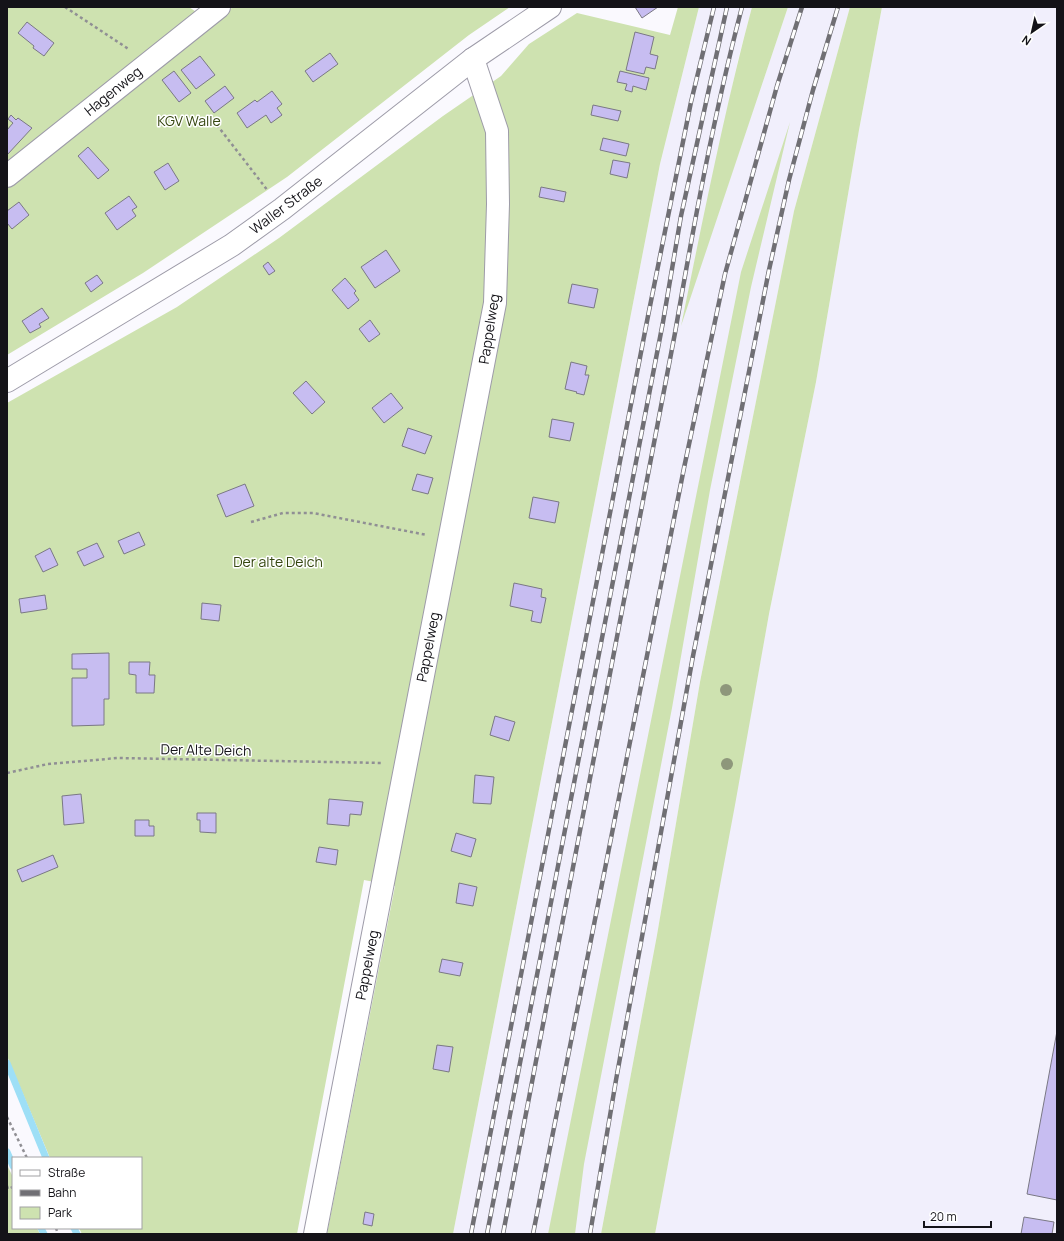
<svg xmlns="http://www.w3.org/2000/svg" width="1064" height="1241" viewBox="0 0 1064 1241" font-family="Manrope,sans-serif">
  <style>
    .built { fill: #f1effc }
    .green { fill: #cee2b0 }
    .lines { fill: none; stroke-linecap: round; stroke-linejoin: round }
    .stream { stroke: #9edff6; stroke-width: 7 }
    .building { fill: #c7bdf1; stroke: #7a7884 }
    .minor-casing { stroke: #9d9ba8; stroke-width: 24 }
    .path { stroke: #908f94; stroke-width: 2.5; stroke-dasharray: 3 3; stroke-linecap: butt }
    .minor { stroke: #fff; stroke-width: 22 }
    .rail-casing { stroke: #706f74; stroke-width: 4.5 }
    .rail { stroke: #fff; stroke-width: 3; stroke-dasharray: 9; stroke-linecap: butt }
    .tree { fill: #8e977b }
    .labels { text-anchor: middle; stroke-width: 3; stroke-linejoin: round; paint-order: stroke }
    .street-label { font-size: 14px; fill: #141318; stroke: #fff }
    .park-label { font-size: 14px; fill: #35460f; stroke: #fff }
  </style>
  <rect width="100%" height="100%" fill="#faf9fe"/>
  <g class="built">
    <path d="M699 7H752L738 60 682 321 788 7H850L794 211 700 682 657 935 601 1234H453L660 164Z"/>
    <path d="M882 7H1057V1234H655L769 614 816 382 859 130Z"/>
  </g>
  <g class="green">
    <path d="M7 7H189L212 23 233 7H510L469 35 287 177 143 273 7 355Z"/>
    <path d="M678 7H699L660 164 453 1234H327L395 886 364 880 297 1234H82L79 1228H141V1158H50L7 1056V403L177 307 279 238 443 116 501 76 529 44 577 13 670 35Z"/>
    <path d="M752 7H788L681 326C703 219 724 112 752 7Z"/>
    <path d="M850 7H882L859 130 816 382 769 614 735 805 655 1234H601L657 935 700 682 794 211Z"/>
    <path d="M790 122 751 287 710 490 672 708 584 1164 575 1234H548L741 272Z"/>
    <path d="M7 1165 13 1177V1228H37L40 1234H7Z"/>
  </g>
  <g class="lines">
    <g class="stream">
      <path d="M7 1063 46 1158"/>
      <path d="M7 1152 13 1166"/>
      <path d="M41 1228 44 1234"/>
      <path d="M74 1228 77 1234"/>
    </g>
  </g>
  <g class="building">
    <path d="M635 7H658L642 18Z"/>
    <path d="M27 22 54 43 44 56 33 48 34 46 18 33Z"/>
    <path d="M635 32 654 37 650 54 658 56 655 69 646 67 644 74 626 70Z"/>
    <path d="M330 53 338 64 313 82 305 71Z"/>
    <path d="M200 56 215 75 196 89 181 70Z"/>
    <path d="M174 71 191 93 179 102 162 80Z"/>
    <path d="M620 71 649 78 646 90 633 86 632 92 625 90 627 84 617 82Z"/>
    <path d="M225 86 234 98 214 113 205 101Z"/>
    <path d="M272 91 282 104 277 108 282 115 271 123 266 115 247 128 237 113 255 100 257 102Z"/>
    <path d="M593 105 621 111 618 121 591 115Z"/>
    <path d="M11 115 16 120 18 118 32 128 7 155V130L13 123 8 119Z"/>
    <path d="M603 138 629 144 626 156 600 150Z"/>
    <path d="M88 147 109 170 98 179 78 156Z"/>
    <path d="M613 160 630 163 627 178 610 174Z"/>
    <path d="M168 163 179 181 165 190 154 172Z"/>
    <path d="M541 187 566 192 564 202 539 197Z"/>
    <path d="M129 196 137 207 132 210 136 216 117 230 105 213Z"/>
    <path d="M19 202 29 215 12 229 7 223V211Z"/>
    <path d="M386 250 400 271 375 288 361 267Z"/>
    <path d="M268 262 275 271 269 275 263 266Z"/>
    <path d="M97 275 103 283 91 292 85 283Z"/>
    <path d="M345 278 356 291 354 293 359 300 348 309 332 290Z"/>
    <path d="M572 284 598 289 594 308 568 303Z"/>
    <path d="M42 308 49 318 39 324 41 327 30 333 22 321Z"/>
    <path d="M370 320 380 334 369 342 359 329Z"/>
    <path d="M571 362 587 366 585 375H589L584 395 576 393 577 392 565 389Z"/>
    <path d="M306 381 325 402 312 414 293 393Z"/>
    <path d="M391 393 403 408 384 423 372 408Z"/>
    <path d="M552 419 574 423 570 441 549 437Z"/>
    <path d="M408 428 432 436 425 454 402 446Z"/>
    <path d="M417 474 433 478 428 494 412 490Z"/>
    <path d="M245 484 254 506 226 517 217 495Z"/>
    <path d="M533 497 559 502 555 523 529 518Z"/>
    <path d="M139 532 145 545 124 554 118 541Z"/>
    <path d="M97 543 104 557 84 566 77 552Z"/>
    <path d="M50 548 58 565 43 572 35 556Z"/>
    <path d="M514 583 542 589 541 597 546 598 541 623 531 621 533 611 510 606Z"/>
    <path d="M45 595 47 609 21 613 19 599Z"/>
    <path d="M202 603 221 605 219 621 201 619Z"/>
    <path d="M109 653V699H104V725L72 726V678H87V669H72V654Z"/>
    <path d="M129 662H150L149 675H155L154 693H136V675L129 674Z"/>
    <path d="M495 716 515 722 509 741 490 735Z"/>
    <path d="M475 775 494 777 491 804 473 803Z"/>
    <path d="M81 794 84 823 64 825 62 796Z"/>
    <path d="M329 799 363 802 361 815 350 814 349 826 327 824Z"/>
    <path d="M197 813H216V833L200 832V820H197Z"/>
    <path d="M135 820H149V826H154V836H135Z"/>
    <path d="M456 833 476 839 471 857 451 851Z"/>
    <path d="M319 847 338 850 336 865 316 862Z"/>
    <path d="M53 855 58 867 22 882 17 870Z"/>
    <path d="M459 883 477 887 473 906 456 903Z"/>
    <path d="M442 959 463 963 460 976 439 972Z"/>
    <path d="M1057 1031V1200L1027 1194Z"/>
    <path d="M437 1045 453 1047 449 1072 433 1069Z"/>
    <path d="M365 1212 374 1214 372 1226 363 1224Z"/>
    <path d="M1024 1217 1054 1222 1052 1234H1021Z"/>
  </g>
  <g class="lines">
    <g class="minor-casing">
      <g id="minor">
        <path d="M7 176 219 7"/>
        <path d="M7 381 232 245 282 209 473 59 550 7"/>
        <path d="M315 1234 495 303 498 204 497 131 473 59"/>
      </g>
    </g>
    <g class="path">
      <path d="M65 7 130 50"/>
      <path d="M217 125 268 191"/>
      <path d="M251 522 283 513H313L427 535"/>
      <path d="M7 773 48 764 118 758 383 763"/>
      <path d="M7 1117 27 1158"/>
      <path d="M7 1186 8 1189 13 1187"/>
      <path d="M56 1228 58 1234"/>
    </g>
    <use href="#minor" class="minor"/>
    <g class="rail-casing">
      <g id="rail">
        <path d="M471 1234 648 316 691 102 714 7"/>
        <path d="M487 1234 663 322 681 216 727 7"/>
        <path d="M503 1234 675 333C694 223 714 114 742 7"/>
        <path d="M533 1234 684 468 725 274 777 86 802 7"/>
        <path d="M590 1234 616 1080 693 656 769 270 789 180 813 90 838 7"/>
      </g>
    </g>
    <use href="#rail" class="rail"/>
  </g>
  <g class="tree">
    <circle cx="726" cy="690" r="6"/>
    <circle cx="727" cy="764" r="6"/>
  </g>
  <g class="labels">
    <g class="street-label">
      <text transform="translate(113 91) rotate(-39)" y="5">Hagenweg</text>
      <text transform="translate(286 205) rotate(-37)" y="5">Waller Straße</text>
      <text transform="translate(489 329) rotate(-81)" y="5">Pappelweg</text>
      <text transform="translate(428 647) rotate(-79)" y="5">Pappelweg</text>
      <text transform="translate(206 750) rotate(1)" y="5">Der Alte Deich</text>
      <text transform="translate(367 965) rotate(-79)" y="5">Pappelweg</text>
    </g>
    <g class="park-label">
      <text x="189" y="126">KGV Walle</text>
      <text x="278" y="567">Der alte Deich</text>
    </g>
  </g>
  <rect width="1064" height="1241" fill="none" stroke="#141318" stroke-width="16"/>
  <rect x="12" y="1157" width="130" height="72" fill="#ffffff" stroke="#a1a1a3"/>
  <rect x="20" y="1170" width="20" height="6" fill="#ffffff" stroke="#a1a1a3"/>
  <text x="48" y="1177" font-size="12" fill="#141318">Straße</text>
  <rect x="20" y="1190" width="20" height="6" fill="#706f74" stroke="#a1a1a3"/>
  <text x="48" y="1197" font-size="12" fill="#141318">Bahn</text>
  <rect x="20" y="1207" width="20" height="12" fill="#cee2b0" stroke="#a1a1a3"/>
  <text x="48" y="1217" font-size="12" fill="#141318">Park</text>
  <g transform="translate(1032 32) rotate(214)" stroke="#ffffff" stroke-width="3" paint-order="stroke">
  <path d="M0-3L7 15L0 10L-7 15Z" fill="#141318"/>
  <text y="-6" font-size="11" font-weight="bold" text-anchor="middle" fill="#141318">N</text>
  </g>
  <path d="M924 1221v6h67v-6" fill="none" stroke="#141318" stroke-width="2"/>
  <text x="930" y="1221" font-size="12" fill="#141318" stroke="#ffffff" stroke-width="3" paint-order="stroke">20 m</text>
</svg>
